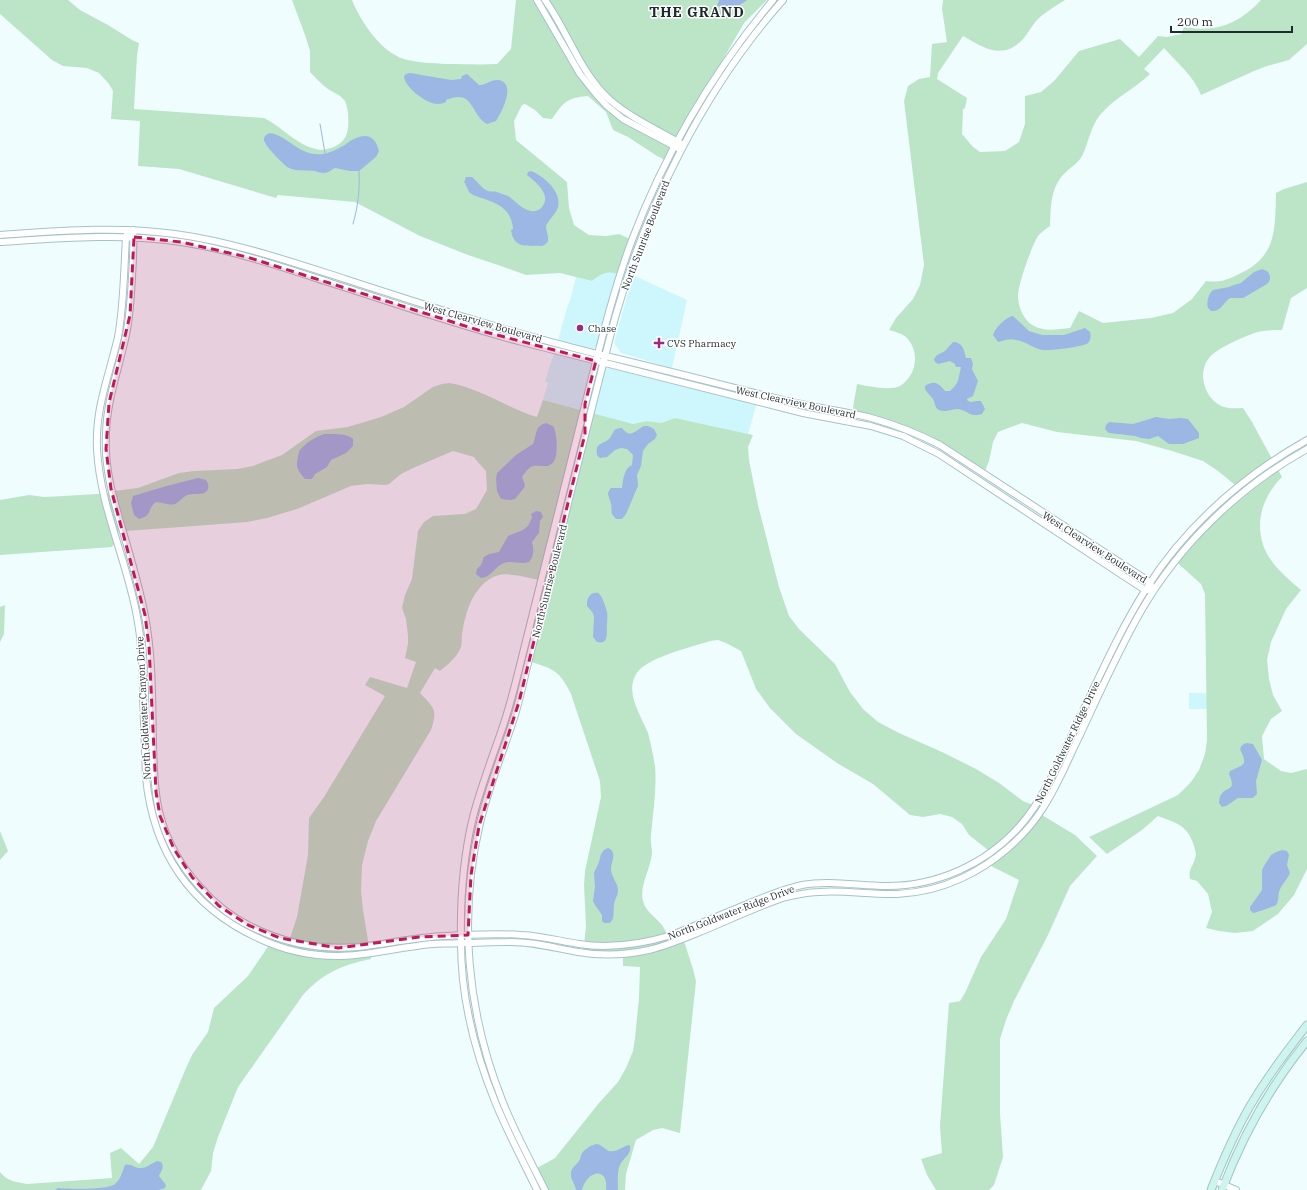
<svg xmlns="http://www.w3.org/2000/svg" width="1307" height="1190" viewBox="0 0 1307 1190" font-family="'IBM Plex Serif',serif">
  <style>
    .built { fill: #cdf7fd }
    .green { fill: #bce5c7 }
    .water { fill: #9cb7e4 }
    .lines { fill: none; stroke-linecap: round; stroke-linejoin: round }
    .stream { stroke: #9cb7e4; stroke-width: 1 }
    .tertiary-casing { stroke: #a4c3c7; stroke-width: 8 }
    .secondary-casing { stroke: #a4c3c7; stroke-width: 9 }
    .tertiary { stroke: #fff; stroke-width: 6 }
    .secondary { stroke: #cdf5ee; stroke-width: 7 }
    .marked { fill: #c2185b; fill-opacity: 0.2; stroke: #c2185b; stroke-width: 3; stroke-dasharray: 8 5; stroke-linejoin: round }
    .poi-dot { fill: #9e2780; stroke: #fff; stroke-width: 1.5 }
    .labels { text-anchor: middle; stroke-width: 3; stroke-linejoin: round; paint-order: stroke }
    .street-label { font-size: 10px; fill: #1e2b2d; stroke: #fff }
    .poi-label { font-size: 10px; fill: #1e2b2d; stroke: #fff; text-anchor: start }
    .district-label { font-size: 14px; font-weight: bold; letter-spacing: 1px; fill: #1e2b2d; stroke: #fff }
  </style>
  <rect width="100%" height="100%" fill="#f0fdff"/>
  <g class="built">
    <path d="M611 272 617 274 597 346 593 349H589L558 340 566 311 569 302 570 301 576 277 592 281 603 273Z"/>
    <path d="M633 275 687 300 672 368 621 353 614 343Z"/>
    <path d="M554 353 590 362 592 366 581 410 543 400 548 383 545 381Z"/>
    <path d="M609 367 757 403 748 434 675 418 661 423 647 421 633 424 592 414 604 370Z"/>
    <rect x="1189" y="693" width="18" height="16"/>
  </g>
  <g class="green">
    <path d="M0 0H68L80 10 108 25 132 40 139 43 137 56 134 109 264 118C282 127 297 145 316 149 322 151 326 149 331 148 349 142 349 129 348 113 347 109 347 105 345 101 341 95 334 93 328 89 322 85 316 78 310 72V51L305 35 292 0H352C361 22 381 52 404 59 417 63 433 63 447 64 463 64 480 65 497 64L511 49 516 0H767L744 23 665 160 657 156 628 137 613 130 606 112 588 96C566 98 564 102 552 119L543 118 535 110 525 104 522 105 514 121 516 140 567 182 569 208 574 225 589 235 606 236 619 234 630 239 617 274C606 270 601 274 592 281L560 273 526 275 498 265 468 255 420 236 355 202 278 195 276 198 179 169 138 166 140 121 111 119 113 91 109 84 99 73 87 68 63 66 52 60 0 14Z"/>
    <path d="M943 0H1065C1056 6 1045 12 1037 20 1030 28 1025 40 1015 46 997 58 979 45 963 36L938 73 937 79 967 98 965 108 963 109 962 134 973 147 980 152 1005 151 1019 142 1025 124V96L1041 92 1054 81 1079 51 1120 39 1139 57 1158 36 1167 37 1181 34 1184 27C1216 33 1239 24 1261 0H1307V44L1289 60 1267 66 1254 71 1201 95C1194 76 1177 63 1164 48L1144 69 1150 74C1135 89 1114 98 1100 115 1091 126 1089 141 1083 154 1080 162 1072 166 1066 172 1050 187 1051 206 1050 226 1046 229 1041 232 1038 236 1032 245 1017 287 1018 298 1019 308 1024 321 1034 326 1045 332 1058 329 1070 328L1079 311 1103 323 1151 318 1173 313 1192 299 1206 281C1220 283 1227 280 1239 274 1277 257 1275 229 1276 193L1284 189 1307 182V288L1291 298 1282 330C1274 330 1266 330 1258 332 1245 336 1217 348 1209 358 1196 374 1206 401 1224 407 1231 409 1237 408 1243 408L1252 422 1282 477C1261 498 1253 527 1267 554 1275 568 1289 580 1301 590L1286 609 1271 642 1267 660 1269 679 1273 695 1282 711 1271 719 1262 736 1264 759 1281 771 1291 773 1307 769V869L1294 895 1278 914 1253 931 1235 933 1219 931 1206 928 1212 912 1208 894 1197 881 1190 879C1188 869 1193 867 1195 858 1197 854 1195 850 1194 846 1188 825 1176 823 1158 816L1142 830 1107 854 1089 837 1178 795 1191 782 1199 770 1205 754 1207 740 1205 594 1201 584 1172 558 1212 513 1240 489 1218 471 1203 461 1172 451 1136 441 1057 432 1022 423 1003 430 998 432 993 442 989 461 985 471C954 452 925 432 890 421 882 418 857 415 853 408L857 384C867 386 890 391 900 386 916 376 920 354 908 339 904 334 896 332 889 330L896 318 913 299 920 285 924 265 904 101 908 86 919 79 930 77 932 44 947 42 942 9Z"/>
    <path d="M449 383C480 388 507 408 537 417L543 400 633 424 647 421 661 423 675 418 753 435 748 447 749 460 758 505 779 587 789 616 799 629 835 664 850 692 863 709 878 722 899 733 942 752 976 769 999 783 1023 801 1033 805 1042 815 1075 835 1097 856 1070 886 1048 935 1014 1001 1006 1020 1000 1039V1113L1003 1157 994 1185 989 1190H936L927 1175 921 1159 942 1153 940 1126 949 1003 960 1001 965 993 981 957 1006 919 1019 880 993 867 981 855 988 850 969 835 962 824 952 817 940 814 923 817 910 815 873 784 837 763 796 734 770 708 756 689 741 651 726 643 718 640 710 641C692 647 643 658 635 676 626 695 641 715 648 733 651 744 653 754 655 766 657 789 653 812 651 835 650 841 652 847 652 853 651 868 639 886 643 901 645 910 653 915 659 922 663 925 665 930 667 935L680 929 693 969 696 981 680 1133 662 1128 653 1130 636 1140 626 1174 625 1190H547L537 1168 555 1158 599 1103 618 1082 626 1068 633 1051 635 1038 639 998 640 967 623 966V956L583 954 586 926 584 885 585 871 601 797 600 781 571 694C560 672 555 669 531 662L551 583C539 580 510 572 499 575 482 579 470 599 466 616 464 621 463 628 462 634 461 640 463 645 459 651 455 659 447 665 440 671L435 668 420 693C434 708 438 709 431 730L376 821 368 841 362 865 361 891 363 910 371 959C342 965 323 973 303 995L238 1087 218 1137 213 1153 211 1171 201 1190H0V1172C7 1181 16 1182 27 1184L112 1178 110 1153 121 1148 139 1164 153 1147 186 1068 192 1055 208 1032 214 1008 248 976 269 945 286 950 297 917 308 855 309 818 324 797 385 696 365 685 370 677 407 688 416 662 405 658 408 644V636L406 619 402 608 405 595 412 579 418 531 424 522 433 516 465 514 476 509 487 490 486 471 477 461 474 457 453 451 413 468 401 474 389 484 386 485 367 484 351 486 297 509 267 518 247 522 181 527 125 531 113 533 116 541 112 547 0 555V500L29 495 44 497 63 496 114 493V491L138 488 179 473 195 471 237 469 253 466 282 455 316 431 348 427 381 417 404 407 433 387 442 384Z"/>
    <path d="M5 605 4 634 0 642V607Z"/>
    <path d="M0 831 8 851 0 860Z"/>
  </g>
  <g class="water">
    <path d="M719 0H747C742 4 737 7 730 6L728 8 717 6Z"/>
    <path d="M410 73 451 80 461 79 462 76 467 74 479 85C487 85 491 79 499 80 517 84 501 113 496 121L487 124C470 114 474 88 446 100V102C444 103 440 104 437 104 427 104 404 87 404 76L406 74Z"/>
    <path d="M270 133C289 136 299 157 323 154 329 153 336 150 341 147 346 145 349 141 354 139 368 132 376 138 379 151L376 157 359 171H350L335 168C331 170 328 173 324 173 320 173 318 172 315 171 306 170 295 172 287 167 283 163 263 145 264 139 264 136 267 134 270 133Z"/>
    <path d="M531 171C544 176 562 192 558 207 556 214 549 219 546 226 546 234 553 242 542 246 528 245 514 250 511 230L513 229C511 204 491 202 473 195L469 192 465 183H464L466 177H472C478 182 481 188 488 191 491 192 494 191 497 192 500 193 505 195 508 196 516 201 521 209 531 211 535 212 540 210 542 207 552 195 536 182 527 175L528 172Z"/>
    <path d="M1262 269 1267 271C1271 275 1271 280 1267 284L1243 298H1230C1223 303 1221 312 1211 311L1208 308C1206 302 1209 293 1213 290L1229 287 1234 285 1241 283 1254 272Z"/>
    <path d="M1013 316 1029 331 1042 335H1064L1085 328 1090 332C1091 336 1091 340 1088 343 1083 347 1049 351 1042 350 1033 348 1025 341 1016 340 1010 338 1004 341 998 342L993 335C995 328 1006 317 1013 316Z"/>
    <path d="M953 342C963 342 964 350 966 358H971L973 364 972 369 978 381 973 396 967 399V400L970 402 977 401H981L985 409 982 414C970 418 967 410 958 409 952 409 945 413 939 410 935 408 935 403 933 399 930 395 927 393 925 389V386C935 380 938 383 945 391H950L955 386 958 381 961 367H956L955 364 950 361 938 364 935 362 934 359 937 355 945 351Z"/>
    <path d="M1156 417 1169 419 1181 418 1188 419 1199 433V438L1183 444H1169L1158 436 1149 439 1141 438 1135 436 1109 433 1105 429 1106 425 1109 422 1133 424Z"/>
    <path d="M546 423 553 426C557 431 558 453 555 459 554 463 551 464 548 466 533 467 533 461 522 477L525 485 524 488 515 499 511 500 501 499 497 491 496 479 497 473 516 455 533 444C537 436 534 426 546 423Z"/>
    <path d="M644 426H648L654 429 657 435 655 439 648 444 643 451 641 466 637 475 638 486 626 514 622 519H616L612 514C611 511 612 507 611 504 610 497 605 495 611 488H622C623 480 624 468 632 465L633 455 627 449 621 448 615 450 607 457 600 458 597 455C595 441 604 445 610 438 614 432 613 428 622 428 623 429 624 431 626 432 632 437 639 428 644 426Z"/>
    <path d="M325 434C334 434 346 433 353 439V446L346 453 331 460 327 467 315 474 312 479H305C302 475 297 470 297 465 297 462 298 455 299 452 302 445 318 435 325 434Z"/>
    <path d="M198 478 206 480C208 483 209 485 208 489 205 497 194 492 188 495 183 496 180 502 175 504 169 506 162 502 156 502 147 508 153 516 139 519L134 515 131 503 133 496C155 489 177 483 198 478Z"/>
    <path d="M536 511 541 512 543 517 540 521 539 533 532 542C534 550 534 556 529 562 521 565 512 560 504 563 495 566 492 577 481 578L476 574 477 569 481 565 484 557 489 554 499 552 508 536 523 530 528 526 532 518 531 514Z"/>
    <path d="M594 593C597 593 598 592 600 595 602 596 607 610 607 612 608 616 607 620 607 625 606 632 610 645 597 642L593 637 594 617 593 613 587 606C587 599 588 595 594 593Z"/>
    <path d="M1246 743 1253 744 1262 760 1256 781 1257 794 1253 798H1238L1226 806 1222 807 1219 803C1220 782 1239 796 1229 774L1230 771 1241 766 1244 763C1245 752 1234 749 1246 743Z"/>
    <path d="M608 848C618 852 611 862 611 870 612 878 618 883 618 890 618 896 614 900 614 905 613 912 615 919 610 923H604L602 921V915L595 905 593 901 595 887 594 873 599 862 601 854 604 850Z"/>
    <path d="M1282 850 1287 851 1289 855 1287 865 1290 873C1287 880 1281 885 1279 892 1278 896 1279 901 1276 905 1275 906 1256 913 1253 913L1250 910V907L1262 890V870L1264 866 1271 855 1276 852Z"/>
    <path d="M597 1144C602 1145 605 1149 609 1151 616 1153 623 1146 629 1145L630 1146C632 1154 623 1158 620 1165 617 1172 618 1182 618 1190H606C609 1165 586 1171 582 1190H576C575 1184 571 1180 571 1175 570 1168 576 1166 579 1161 581 1158 580 1158 581 1155 584 1149 591 1145 597 1144Z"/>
    <path d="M157 1161 161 1162C165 1168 161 1171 159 1176L166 1185 165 1188 159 1190H55L58 1188C69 1189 108 1190 115 1184 121 1179 122 1172 125 1165 131 1163 135 1169 141 1168 147 1168 152 1163 157 1161Z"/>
  </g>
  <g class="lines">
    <g class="stream">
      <path d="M320 124 325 153"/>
      <path d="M353 224C358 206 360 190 359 171"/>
    </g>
    <g class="tertiary-casing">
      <g id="tertiary">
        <path d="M537 0 580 74 596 94 607 106 623 119 678 148"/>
        <path d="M545 0C568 32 580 73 610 100 631 118 656 129 680 143"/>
        <path d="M128 230 126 237C124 270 124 304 118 337 109 376 95 408 97 449 100 507 127 560 137 617 142 643 143 669 143 695 144 722 145 750 146 777 153 851 190 907 258 938 283 950 311 956 338 956 365 956 391 949 417 946 432 943 447 944 462 943 477 943 492 942 507 942 531 941 554 948 578 952 601 956 626 955 649 950 665 946 680 940 695 934 725 922 755 907 786 897 797 895 808 892 819 892 845 890 871 895 897 894 919 893 943 887 962 878 994 863 1024 838 1043 808 1058 785 1068 759 1080 735 1099 694 1118 651 1141 611 1180 544 1239 487 1307 449"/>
        <path d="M133 230C134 246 133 261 132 277 131 296 130 316 126 335 119 368 107 399 106 433 104 465 112 495 121 525 130 555 139 585 145 616 153 658 152 702 153 745 154 768 154 792 160 815 167 841 181 866 199 886 213 902 231 917 250 926 283 943 320 950 358 947 387 944 416 937 445 936 470 935 496 933 522 935 541 936 560 941 579 944 611 949 642 944 672 935 696 925 721 915 745 905 764 897 783 889 802 885 830 880 859 886 887 886 937 886 986 864 1019 827 1031 814 1040 799 1048 784 1063 754 1077 724 1091 694 1108 658 1125 622 1146 589 1186 526 1242 477 1307 440"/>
        <path d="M0 235C59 231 116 226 175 234 233 242 289 261 345 279 428 306 512 333 597 354 662 369 726 386 791 402 817 408 842 411 868 417 893 424 917 433 940 445L1150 582 1151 586"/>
        <path d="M0 242C61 238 121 233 181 242 233 250 282 267 331 283 394 303 457 325 522 342L803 413 871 426 903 436 939 454 1122 575 1145 590H1150"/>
        <path d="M1215 1181 1236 1190"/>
        <path d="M537 1190C523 1161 508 1133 496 1104 475 1053 461 997 461 943 460 900 463 858 473 817 481 786 493 756 503 726 510 706 515 685 520 665 542 578 563 492 585 405 599 350 612 294 632 240 665 153 713 72 773 0"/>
        <path d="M545 1190C530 1160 514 1131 502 1100 467 1012 458 915 480 823 488 789 501 757 512 724 518 707 522 689 526 671 556 554 584 436 615 318 647 204 704 89 783 0"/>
      </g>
    </g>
    <g class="secondary-casing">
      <g id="secondary">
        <path d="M1211 1190C1222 1162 1235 1132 1250 1106 1267 1077 1287 1051 1307 1025"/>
        <path d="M1222 1190C1242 1137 1271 1085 1307 1041"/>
      </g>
    </g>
    <use href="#tertiary" class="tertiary"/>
    <use href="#secondary" class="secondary"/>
  </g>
  <path class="marked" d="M134 237 181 242 247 257 478 330 596 361 585 404V434L519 702 479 826 471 875 468 935 419 937 338 948 280 938 248 925 219 906 192 877 174 849 160 816 156 792 149 646 145 615 111 489 106 449 109 403 130 315Z"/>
  <g class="poi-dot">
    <circle cx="580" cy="328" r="4"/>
    <path d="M657 337h4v4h4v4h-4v4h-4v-4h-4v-4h4z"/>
  </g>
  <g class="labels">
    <g class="street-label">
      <text transform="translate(645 235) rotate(-69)" y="4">North Sunrise Boulevard</text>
      <text transform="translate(483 322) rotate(16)" y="4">West Clearview Boulevard</text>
      <text transform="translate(796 402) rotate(12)" y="4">West Clearview Boulevard</text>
      <text transform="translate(1095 547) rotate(33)" y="4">West Clearview Boulevard</text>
      <text transform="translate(549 581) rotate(-76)" y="4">North Sunrise Boulevard</text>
      <text transform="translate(143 708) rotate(-93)" y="4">North Goldwater Canyon Drive</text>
      <text transform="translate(1067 742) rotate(-64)" y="4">North Goldwater Ridge Drive</text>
      <text transform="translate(731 912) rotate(-21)" y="4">North Goldwater Ridge Drive</text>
    </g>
    <g class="poi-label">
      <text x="588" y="332">Chase</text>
      <text x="667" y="347">CVS Pharmacy</text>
    </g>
    <g class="district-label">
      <text x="697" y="17">THE GRAND</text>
    </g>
  </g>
  <path d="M1171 26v6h121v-6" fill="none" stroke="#1e2b2d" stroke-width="2"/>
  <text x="1177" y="26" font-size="12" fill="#1e2b2d" stroke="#ffffff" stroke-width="3" paint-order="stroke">200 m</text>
</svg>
